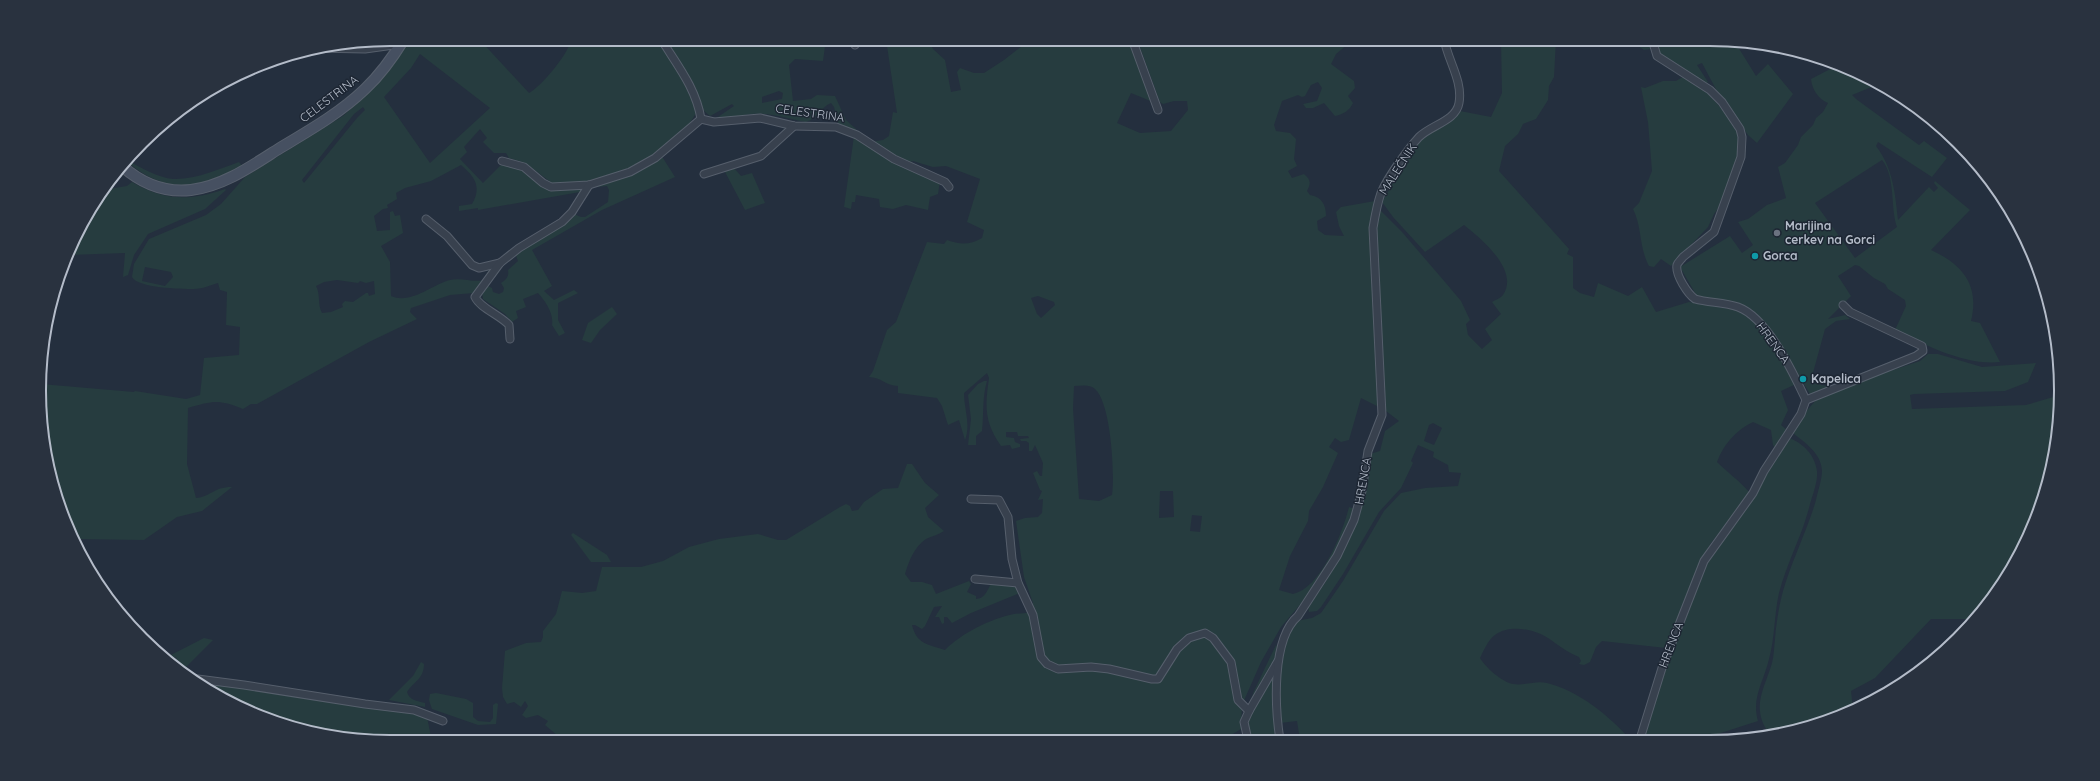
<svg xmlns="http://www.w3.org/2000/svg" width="2100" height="781" viewBox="0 0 2100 781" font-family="Quicksand,sans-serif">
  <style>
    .green { fill: #263c3f; fill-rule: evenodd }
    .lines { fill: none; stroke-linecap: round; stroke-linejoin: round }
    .street-casing { stroke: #565f6c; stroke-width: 9 }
    .secondary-casing { stroke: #565f6c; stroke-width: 12 }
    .street { stroke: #38414e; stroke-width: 7 }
    .secondary { stroke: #465061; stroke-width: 10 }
    .worship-dot { fill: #6b7280; stroke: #1d2633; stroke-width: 1.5 }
    .culture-dot { fill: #0f9aa8; stroke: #1d2633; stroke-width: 1.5 }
    .labels { text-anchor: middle; stroke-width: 3; stroke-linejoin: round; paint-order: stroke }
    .street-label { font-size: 12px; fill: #b4bcc9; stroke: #1d2633 }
    .poi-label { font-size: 12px; font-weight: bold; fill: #b4bcc9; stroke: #1d2633; text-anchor: start }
    .rim { fill: none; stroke: #b4bcc9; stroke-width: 2 }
  </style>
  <rect width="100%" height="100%" fill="#242f3e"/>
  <g class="green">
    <path d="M409 39H479L529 93C542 86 570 52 571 39H658L693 94 696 113 690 123 660 150 650 158 622 171 584 182 562 185 552 183 525 163 509 158 506 153H494L483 142 487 138 480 129 464 147 467 152 460 159 483 183 502 164H517L548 186H583L584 190 582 194 580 192 478 210V208L459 211V206L472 204C482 187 475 177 461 165L431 181 405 188 396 193 397 199 387 205 388 208 383 209 374 216 377 231 390 230V212L393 211 395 216 400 215 403 233 381 246 390 262 391 296C411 305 433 284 450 280 462 277 473 283 484 280L474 293 450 295 411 308 410 312 417 319 369 342 257 404H251L243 409C218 399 213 401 188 408L187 464 196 498C211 497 213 487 232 487L202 511 177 517 144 540 77 539 51 481 40 414 41 384 134 392 135 391 186 399 200 395 204 358 239 355 240 327 226 325 227 292 220 290 218 283C211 285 202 289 194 289 181 289 138 288 132 277L134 264 149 239 206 215 221 204 245 177 343 116 380 81ZM420 54 490 108 430 163 384 97 411 68ZM363 107 365 110 357 118 304 183 302 180 354 114ZM145 267 171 272 173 277 165 286 142 281ZM337 280 358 283 360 281 366 283 374 281 375 294 369 296 368 293H366L353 302 345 301 342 304 343 307 331 312 322 313C317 303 321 296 316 286L324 282Z"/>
    <path d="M663 39H826L823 61 795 59 789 65 793 101 811 99 817 95 835 96 846 120 856 129V133L838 123 834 107 831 103C821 107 817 119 806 122 788 119 770 112 752 114 739 115 728 121 715 119L734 106 732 104 710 116 703 110ZM779 91 783 93 782 99 762 103V97Z"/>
    <path d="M886 39H928L933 49 945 60 951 92 961 90 957 72 960 68 974 73H984L1004 60 1031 39H1131L1153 102 1131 93 1117 123 1140 133 1171 131 1188 110 1187 101H1174L1163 104 1160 102 1137 39H1354L1336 54 1331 64 1354 81 1355 88 1348 96 1353 103C1349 111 1344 114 1335 116L1324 103 1313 108H1306L1303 104 1317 101 1322 88 1318 82 1311 85 1305 96 1302 97 1298 95 1282 101 1274 125 1276 131 1290 133 1296 139 1294 159 1297 166 1288 171 1292 178 1304 174C1311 180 1311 183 1307 191L1310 195C1322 197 1326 205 1326 216L1317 221 1318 230 1325 235 1344 236 1339 226 1336 212 1341 207 1375 201 1379 407 1361 398 1349 440 1341 442 1335 438 1329 447 1338 453 1323 487 1309 511 1308 521 1290 556 1279 590 1293 594C1321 588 1343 532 1349 507L1355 509 1351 523 1331 561 1310 593 1281 627 1261 662 1242 705 1241 729 1231 735 1226 734 1222 740H1190L1176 736V740L554 742 558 736 545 725 548 721 538 715 526 718 522 715 528 706 525 701 521 707 514 702 507 704 503 697 502 688 505 651 526 643 541 642 543 637V631L556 614 562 591 582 593 596 591 602 567H641L663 561 689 547 719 539 758 534 778 540H786L840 507 846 504 850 506 852 511 858 510 864 502 883 489 898 488 907 464H912L925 483 939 495 925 508 928 517 944 531C938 535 932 536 926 539 914 547 909 561 905 574L911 582H922L932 585 936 594 969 581 971 584 967 592 976 596V599C985 599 987 590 991 584L1016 581 1025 591 971 613 952 623 947 617H944V623L942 624 939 617H935L942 606 934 607 925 626 922 629 915 625H912C917 645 928 644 945 650 962 633 990 619 1014 614 1020 613 1026 614 1032 611L1031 605 1033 603 1024 577 1016 521 1025 518 1038 517 1042 513 1043 499 1038 500 1042 491 1040 490 1033 473 1037 471 1040 476H1042L1043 463 1035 445 1032 451H1029V443L1026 441H1021L1020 439 1029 438 1028 436H1018L1017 432H1006V437L1014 438 1015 442 1020 444V447L1012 449 1010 445 1001 446C984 422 985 406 989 378L987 373 964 393C964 409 971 425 965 440L959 420 948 425 942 406 937 398 898 393V386C886 386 881 377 869 377L873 371 887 330 896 322 927 242 944 244 947 240C960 245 970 245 982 238L984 230 967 222 980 179 946 166 933 167 913 161 908 163 873 144 876 141 883 140 889 136 893 112 897 113ZM1038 296 1054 302 1055 305 1041 318 1037 314 1031 298ZM1074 386C1081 386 1090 384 1095 389 1111 403 1115 474 1112 495L1099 501 1079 499 1073 409ZM1160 491H1173L1174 517 1159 518ZM1192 515 1202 516 1200 532 1190 531Z"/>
    <path d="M1481 39H1556L1554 77 1549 86 1548 100 1536 119 1523 124 1518 134 1505 146 1499 171 1569 249 1567 254 1573 257V288L1580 293 1594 297 1598 283 1628 296 1642 287 1656 312 1689 302 1736 310C1765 324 1782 357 1796 384L1781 391 1788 410 1781 425 1787 430 1776 449 1773 445 1771 430 1753 422C1736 430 1723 445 1717 462 1728 473 1740 481 1750 493L1711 543 1703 557 1666 648 1602 641 1596 647 1590 662 1584 665 1579 664 1581 661 1579 657C1567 652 1558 645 1548 638 1534 629 1509 624 1495 635 1488 640 1484 650 1480 658 1485 667 1502 682 1513 684 1524 686 1536 680 1547 683 1579 691 1608 715 1630 739L1300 740 1297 721 1280 723C1279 692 1276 646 1297 621L1312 618 1321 613 1343 581 1384 511 1401 493 1425 488 1458 486 1461 473 1449 472 1448 465 1433 457 1434 452 1418 445 1411 461 1413 463 1401 488 1379 512 1343 574 1321 607 1317 611 1309 612 1308 606 1325 583 1357 522 1364 494 1370 454 1380 451 1385 431 1399 421 1386 411 1376 240 1379 209 1402 232 1445 282 1461 301 1470 320 1466 324 1468 335 1482 349 1492 340 1485 329 1501 314 1492 302C1495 300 1501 298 1503 295 1520 270 1480 238 1464 225L1425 252 1393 217 1382 202 1415 146 1426 134 1460 111 1491 117 1502 93 1501 42 1484 43ZM1433 423 1442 428 1434 445 1424 441 1429 425Z"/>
    <path d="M1627 39H1652L1651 49 1644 50Z"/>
    <path d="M1658 39H1709L1742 43 1738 47 1756 76 1768 64 1793 94 1757 143 1748 135 1719 95 1702 63 1697 65 1708 82 1706 83C1695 75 1663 60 1658 51 1656 48 1657 43 1658 39Z"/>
    <path d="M1838 65 1865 75 1879 84 1852 95 1856 99 1919 145 1924 141 1947 158 1932 177 1878 142 1876 146C1893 168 1895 193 1898 220L1929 187 1934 192 1938 188 1934 183 1935 181 1970 210 1931 250C1962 264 1980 285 1971 321L1980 323 2000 362C1966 366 1925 345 1895 330L1906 306 1905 300 1888 289 1885 284 1874 278 1859 266 1855 265 1838 276 1851 296 1828 319 1845 315 1850 319 1836 321 1825 329 1811 380 1813 383 1831 387 1814 395 1810 394 1783 350 1754 315 1698 298 1680 267 1730 236 1742 253 1753 245 1738 222 1748 219 1767 205 1786 198 1778 167 1785 163 1798 145 1801 137 1813 125 1816 118 1823 112 1828 103C1818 99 1812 89 1811 79ZM1882 160C1896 177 1890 207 1897 227L1855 258 1815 203Z"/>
    <path d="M1686 75 1706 91 1733 122 1739 133 1738 156 1722 203 1714 214 1708 227 1671 266 1661 259 1654 267 1649 266C1639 248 1642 226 1633 209L1639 203 1652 171 1648 122 1641 87 1645 88 1663 81H1676Z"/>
    <path d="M854 136 940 181 938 194 930 197 928 210 906 205 893 209 880 207 879 199 856 195 855 202H852L851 209 844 207Z"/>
    <path d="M661 155 675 177 602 210 532 250 552 286 544 291 554 300 574 290 578 293 558 303V320L565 333 559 336 552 325C554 313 545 301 538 293L523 299 526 307 516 311 518 318 512 322 505 314 483 299 482 292 486 285 492 288 493 292 499 294 503 292 504 288 501 283C507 279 509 276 508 270L518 261 515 253 574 214 581 217H585L608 202 609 190 607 186 597 187 595 185Z"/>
    <path d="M127 160C139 167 159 178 173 179 195 180 219 169 239 162L242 166C198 189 166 195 126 161Z"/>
    <path d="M733 167 741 176 752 173 765 203 745 210 724 170Z"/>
    <path d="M132 182C164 201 191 201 225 189L226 190 205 209 148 234 134 255 128 275 123 277 125 253 69 255 75 235 103 190 127 186Z"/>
    <path d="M612 307 617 314 600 330 591 343 582 340 588 323Z"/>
    <path d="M1928 354H1938L1982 367 2036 363 2028 382 2005 391 1914 394 1910 395 1912 409 2026 405 2060 395V413L2049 481 2014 566 1971 619H1931L1875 678 1851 691 1853 709 1770 735C1750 708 1764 690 1772 663 1774 655 1774 648 1775 639 1776 624 1779 606 1783 591 1792 560 1807 531 1816 500 1818 490 1822 480 1822 470 1821 453 1805 443 1793 433L1802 416 1817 399 1866 379 1920 361Z"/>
    <path d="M984 381H987C982 398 984 413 982 431L976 436V445H968L971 419 968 395 978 384Z"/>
    <path d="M1789 438C1803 443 1815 455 1817 471 1818 481 1813 494 1810 504 1803 534 1787 562 1779 593 1774 615 1775 638 1769 659 1764 681 1751 698 1758 721L1702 739H1644L1665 669 1711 555 1744 512Z"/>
    <path d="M573 533 607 555 611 562H591L571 535Z"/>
    <path d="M204 638 213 640 187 666 180 670 176 657 168 660 165 658Z"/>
    <path d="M1276 645 1279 647 1274 721 1277 740H1251L1246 715 1254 691Z"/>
    <path d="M421 662 424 664C424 679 413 682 407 692 409 700 417 701 425 703V707L389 700 413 676Z"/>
    <path d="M204 679 426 712 432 742H390L300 730 198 684Z"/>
    <path d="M436 693 466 699 473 703V717L478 721 490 722 493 718V705L496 703 498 704 496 724 478 725 432 709 429 700 430 694Z"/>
  </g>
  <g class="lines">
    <g class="street-casing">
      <g id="street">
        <path d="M1132 39 1158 110"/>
        <path d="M855 45 860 39"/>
        <path d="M315 48 365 49 401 44"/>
        <path d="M701 119 714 122 760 118 794 126 836 127 857 135 894 159 945 182 949 187"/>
        <path d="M502 161 524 167 543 183 551 187 589 185 630 172 655 158 701 119C696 88 677 65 661 39"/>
        <path d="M704 174 761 156 794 126"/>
        <path d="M426 219 447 236 472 265 479 268 500 263"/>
        <path d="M510 339 509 325C500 315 480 308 475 297L500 263 519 248 562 222 572 212 589 185"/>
        <path d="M1806 400 1916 356 1923 351 1922 346 1850 312 1843 305"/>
        <path d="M971 499 999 500 1008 517 1012 559 1018 583 1033 615 1041 657 1047 664 1058 669 1091 667 1109 669 1152 679H1158L1177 649 1189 638 1205 633 1213 638 1231 662 1238 700 1249 711"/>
        <path d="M975 579 1018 583"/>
        <path d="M190 678 244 685 365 704 414 710 443 721"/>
        <path d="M1640 739 1662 668 1704 561 1753 493 1764 471 1801 414 1806 400C1793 373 1768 318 1738 307 1724 302 1709 303 1695 299 1688 294 1675 275 1677 265 1678 262 1681 260 1683 257L1714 232 1741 157 1742 137 1740 129 1722 102 1710 90 1657 56 1654 46 1655 39"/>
        <path d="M1248 740 1244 722 1249 711 1278 661"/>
        <path d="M1280 740C1275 708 1271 639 1298 616L1337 556 1354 520 1362 491 1368 451 1382 415 1373 228C1375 216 1377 204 1381 193 1387 178 1408 149 1419 137 1431 125 1456 121 1459 103 1463 81 1448 61 1444 39"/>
      </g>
    </g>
    <g class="secondary-casing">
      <path id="secondary" d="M122 166C141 183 164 193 191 190 224 186 253 165 280 148 310 130 340 113 365 89 380 75 393 57 404 39"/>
    </g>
    <use href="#street" class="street"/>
    <use href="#secondary" class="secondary"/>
  </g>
  <circle class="worship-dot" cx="1777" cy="233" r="4"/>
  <g class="culture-dot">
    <circle cx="1755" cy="256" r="4"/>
    <circle cx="1803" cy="379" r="4"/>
  </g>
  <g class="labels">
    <g class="street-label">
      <text transform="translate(329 99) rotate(-37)" y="4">CELESTRINA</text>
      <text transform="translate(810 113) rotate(8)" y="4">CELESTRINA</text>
      <text transform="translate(1398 169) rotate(-57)" y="4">MALEČNIK</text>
      <text transform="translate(1773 343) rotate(54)" y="4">HRENCA</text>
      <text transform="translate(1363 481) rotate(-80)" y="4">HRENCA</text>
      <text transform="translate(1671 645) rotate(-69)" y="4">HRENCA</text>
    </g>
    <g class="poi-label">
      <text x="1785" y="230">Marijina<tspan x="1785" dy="14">cerkev na Gorci</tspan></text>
      <text x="1763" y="260">Gorca</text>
      <text x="1811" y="383">Kapelica</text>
    </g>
  </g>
  <path d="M0 0H2100V781H0ZM390 46H1710A344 344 0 0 1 2054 390V391A344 344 0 0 1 1710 735H390A344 344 0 0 1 46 391V390A344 344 0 0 1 390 46Z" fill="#29323f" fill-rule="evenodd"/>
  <path class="rim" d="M390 46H1710A344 344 0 0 1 2054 390V391A344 344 0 0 1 1710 735H390A344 344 0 0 1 46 391V390A344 344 0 0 1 390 46Z"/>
</svg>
